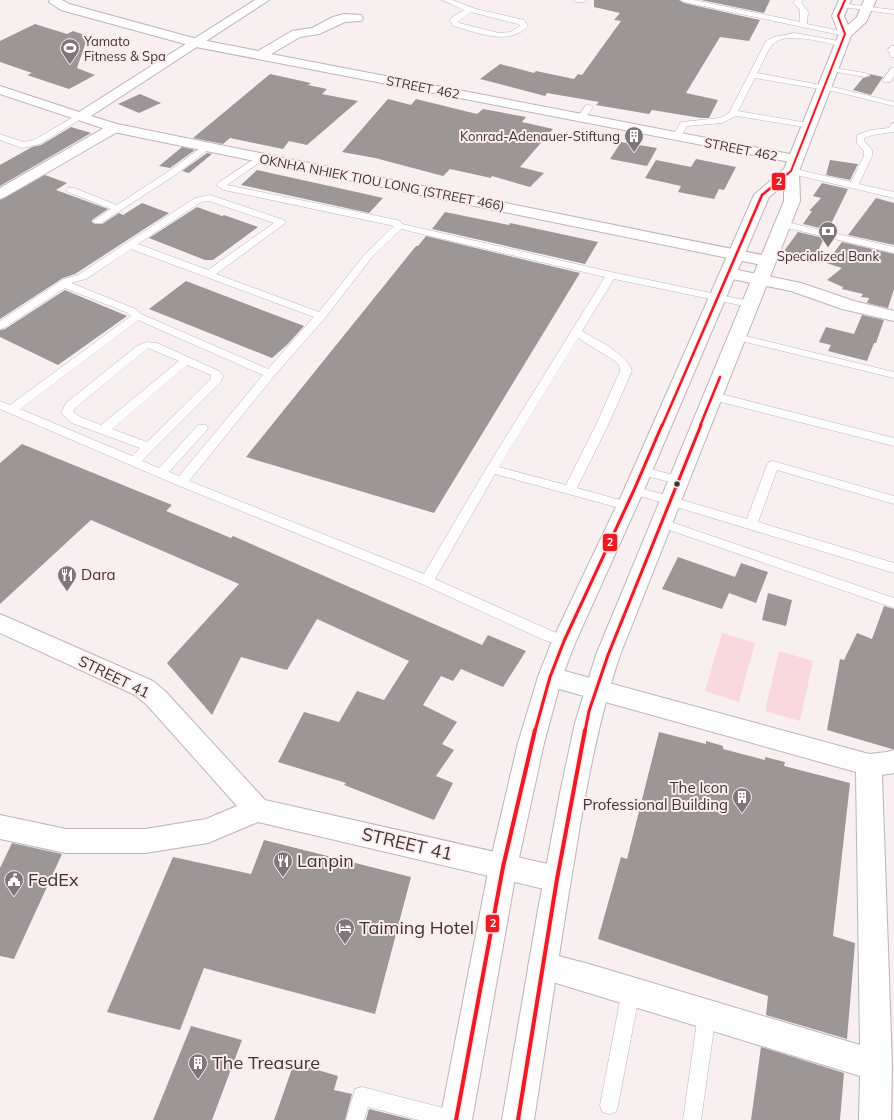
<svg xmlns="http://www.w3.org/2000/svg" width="894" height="1120" viewBox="0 0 894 1120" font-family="Mulish,sans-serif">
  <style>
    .green { fill: #fad9de }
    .building { fill: #9d9697 }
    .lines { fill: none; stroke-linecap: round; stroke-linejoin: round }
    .lane-casing { stroke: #bcb5b6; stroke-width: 1 }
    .street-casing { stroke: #bcb5b6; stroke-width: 2 }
    .secondary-casing { stroke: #bcb5b6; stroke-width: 2 }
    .primary-casing { stroke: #bcb5b6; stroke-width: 2 }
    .lane { fill: #fefdfd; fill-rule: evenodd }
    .street { fill: #fefdfd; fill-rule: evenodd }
    .secondary { fill: #fefdfd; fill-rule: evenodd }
    .primary { fill: #fefdfd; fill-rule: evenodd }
    .bus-1-far3-casing { stroke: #fcebed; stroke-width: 4 }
    .bus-1-far2-casing { stroke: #fcebed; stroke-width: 5 }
    .bus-1-far1-casing { stroke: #fcebed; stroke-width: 6 }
    .bus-1-casing { stroke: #fcebed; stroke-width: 7 }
    .bus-1-far3 { stroke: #ed1b24; stroke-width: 2 }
    .bus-1-far2 { stroke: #ed1b24; stroke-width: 2.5 }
    .bus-1-far1 { stroke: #ed1b24; stroke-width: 3 }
    .bus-1 { stroke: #ed1b24; stroke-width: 4 }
    .bus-dot { fill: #3c3537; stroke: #fcebed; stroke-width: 1.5 }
    .labels { text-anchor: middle; stroke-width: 4; stroke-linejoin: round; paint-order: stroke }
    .far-poi-label { font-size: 13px; fill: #3c3537; stroke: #fcebed; text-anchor: start }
    .far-street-label { font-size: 13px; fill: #3c3537; stroke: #fcebed }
    .poi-label { font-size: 15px; fill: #3c3537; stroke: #fcebed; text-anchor: start }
    .street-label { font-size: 15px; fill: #3c3537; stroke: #fcebed }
    .near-street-label { font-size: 18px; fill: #3c3537; stroke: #fcebed }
    .near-poi-label { font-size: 18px; fill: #3c3537; stroke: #fcebed; text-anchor: start }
    .line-badge { stroke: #fcebed; stroke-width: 1.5 }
    .badge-label { font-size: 11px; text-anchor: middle; font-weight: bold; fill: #fff }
  </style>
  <rect width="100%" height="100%" fill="#f8eff0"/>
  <g class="green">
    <path d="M722 633 755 643 739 702 705 691Z"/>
    <path d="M779 651 813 661 800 721 765 711Z"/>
  </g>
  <g class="building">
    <path d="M594 0H679L684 3 760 20 749 41 720 37 686 93 718 100 709 118H701L652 110 649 114 596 105 599 102 547 93 545 96 480 79 500 64 534 73 536 71 574 79 578 74 582 75 621 21 614 20 620 13 594 7Z"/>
    <path d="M701 0H770L764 13Z"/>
    <path d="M35 24 67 34 73 31 88 36 77 68 95 75 69 89 27 75 32 73 0 62V41Z"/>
    <path d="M270 74 311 83 308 85 327 89 322 94 358 101 307 145 289 141 283 149 230 138 223 144 193 138Z"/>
    <path d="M870 74 883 77 871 95 853 90 863 78 870 76Z"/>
    <path d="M140 94 161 103 139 113 118 104Z"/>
    <path d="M388 99 411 105 416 99 477 114 483 109 526 117 522 122 553 129 520 167 544 173 530 187 492 176 491 178 450 169 443 176 375 158 342 152Z"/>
    <path d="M71 127 91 133 0 186V165L32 147 41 145Z"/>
    <path d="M621 142 657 148 647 166 610 159Z"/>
    <path d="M182 147 195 150 170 168 159 166Z"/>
    <path d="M207 153 212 154 189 173 182 171Z"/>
    <path d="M696 159 736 167 724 190 719 189 714 199 678 192 681 186 645 178 656 160 691 167Z"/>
    <path d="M830 160 858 164 850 180 826 175Z"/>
    <path d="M257 170 361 193 383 198 369 213 241 185Z"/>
    <path d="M45 175 67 183 56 190 108 209 92 220V222L95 224H102L119 213 123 215 142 203 169 213 75 274 63 278 0 319V200Z"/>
    <path d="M822 183 848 189 828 230 803 224 812 211H809L821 198 813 196Z"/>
    <path d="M876 198 894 203V245L848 235Z"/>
    <path d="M197 207 222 216 224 215 258 227 213 260H205L149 238Z"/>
    <path d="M445 212 509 225 510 223 598 242 585 264 432 229Z"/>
    <path d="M798 232 824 238 814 260 784 251Z"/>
    <path d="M426 236 580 273 434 513 246 457 416 246H418Z"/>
    <path d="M842 242 894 254V289L888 308 867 303 869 298 861 297 863 294 842 289 843 287 827 280 842 268 826 263Z"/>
    <path d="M186 281 304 326 288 344 272 358 149 309Z"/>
    <path d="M65 290 127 316 58 365 0 337V330L5 329Z"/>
    <path d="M862 315 884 320 876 343H874L867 361 828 351 831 345 819 342 826 327 854 334Z"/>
    <path d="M22 444 172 505 166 511 231 538 233 536 482 645 488 635 526 651 503 687 461 669 453 681 441 676 423 705 457 722 442 744 454 750 436 776 453 783 434 820 344 785 346 783 278 762 304 712 339 722 357 691 384 700 409 661 317 619 287 670 241 657 212 715 167 663 239 584 91 520 0 604V463Z"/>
    <path d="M678 557 735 577 741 563 768 572 756 603 729 593 722 609 662 589Z"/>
    <path d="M768 593 792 600 786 626 762 620Z"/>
    <path d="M884 606 894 609V749H892L827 730 840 659 844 660 857 633 872 639Z"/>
    <path d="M659 732 706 744V741L723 746V749L765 760V757L785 762 784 766 850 783 833 936 855 943 847 1039 766 1015 768 996 598 939 621 857 627 859Z"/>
    <path d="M264 840 411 877 375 1014 204 968 180 1030 107 1012 173 857 251 874Z"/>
    <path d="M12 843 62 854 14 959 0 956V868Z"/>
    <path d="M191 1026 242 1040 212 1120H153Z"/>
    <path d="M761 1047 844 1073 840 1120H751Z"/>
    <path d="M294 1063 338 1076 334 1090 352 1094 345 1120H274Z"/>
    <path d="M369 1109 413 1120H366Z"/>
  </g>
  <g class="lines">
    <g class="lane-casing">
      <g id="lane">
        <path d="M442 0H452L476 9 524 20 528 26C508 47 477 32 453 26L450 20 451 18 464 10ZM471 12 518 24 520 26 511 32 499 33 459 23 458 21Z"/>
        <path d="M573 0H587C584 3 576 3 573 0Z"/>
        <path d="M680 0H694L800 22V10L793 2 795 0H803L801 2 808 12 807 24 845 32 849 34 845 36 684 2Z"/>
        <path d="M840 3 894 10V14L843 7H840Z"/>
        <path d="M795 33 844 42 845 44 841 46C825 43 784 30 772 45 766 53 762 65 757 73L837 88 894 102V106L837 92 755 78 738 111 808 123 811 124 812 126 811 128 736 116 722 123 687 126 680 138H674L673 136 681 122 720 118 729 113 766 41 774 37Z"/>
        <path d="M891 46H894V57H891L888 50Z"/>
        <path d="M828 67 865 73 869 75 865 77 831 71 827 69Z"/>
        <path d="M891 68H894V76L890 82H884L883 80Z"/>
        <path d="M586 105H589L593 107 584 120H578L577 118Z"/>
        <path d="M77 115H80L84 117 40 144 22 148 0 140V134L23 142 34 140Z"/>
        <path d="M894 123V132L873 135 864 138 865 142 872 150V156L859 184 894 192V198L788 173 787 171 791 168 851 182 864 156V151L857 143V135L871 130 889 128 891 124Z"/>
        <path d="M206 144 210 147 209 149 175 175 101 223H95L93 221 111 209 68 192 66 190 68 188H74L117 205 169 171Z"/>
        <path d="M260 155 264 158 263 160 227 185 397 220 400 221 402 224 611 272 749 301 754 304 749 307 614 279 582 331C598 341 626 353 632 371L608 425 577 488 631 503 633 506 631 509 627 510 495 474 435 579 554 632 569 637 571 641 569 645 564 646 544 640 422 584 177 485 0 409V401L10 405 131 316 128 313 65 288 4 328 0 329V321L64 279 78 275 195 198 210 195 284 220 286 222 284 224 216 274 319 312 366 253 394 226 224 190 216 185 218 183ZM209 201 274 223 208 270 138 244 201 202ZM401 229 605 277 486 469 424 574 189 481 274 376 325 318 372 257ZM131 249 314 317 268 369 141 314 136 309 71 283 86 279ZM138 320 263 375 179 476 169 472 206 431 208 428 206 425H198L159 468 142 461 221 382 223 376 219 371 157 343 146 342 137 346 66 403 61 413 72 423 140 448 132 456 20 409ZM578 338 615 361 619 365 620 371 596 425 566 485 499 467ZM148 348 179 361 101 425 80 417 73 412 75 408ZM187 365 211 375V379L147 442 112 429Z"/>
        <path d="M782 221 894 247V253L779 226 777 224 779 222Z"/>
        <path d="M737 334 894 372V378L733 339 732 337Z"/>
        <path d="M713 392 894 438V446L709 399 707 396 709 393Z"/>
        <path d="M773 461 894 496V504L777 470 758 522 894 563V573L630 493 628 490 630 487 634 486 747 519 767 465 769 462Z"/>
        <path d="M642 467 682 477 684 480 682 483 678 484 638 474 636 471 638 468Z"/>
        <path d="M662 519 894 598V608L658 526 656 523 658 520Z"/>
        <path d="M631 982 637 985 640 991 618 1105 616 1112 609 1114 602 1112 600 1105 622 991 625 985Z"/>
        <path d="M707 1005 713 1008 716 1014 701 1120H683L698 1014 701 1008Z"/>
        <path d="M362 1087 455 1111 462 1113 464 1120H419L368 1107 364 1120H346L355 1089Z"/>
      </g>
    </g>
    <g class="street-casing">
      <g id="street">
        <path d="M50 0H62L69 4 197 39 258 51 292 31 312 28 333 17 344 14 361 15 363 18 361 21 345 22 319 34 300 37 271 54 795 155 800 156 802 159 800 162 795 163 196 47 61 10 49 2Z"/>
        <path d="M114 124 119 125 121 128 119 131 5 197 0 199V188L109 125Z"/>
        <path d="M728 268 801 283 854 301 894 311V321L842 309 791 291 722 277 720 273 722 269Z"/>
        <path d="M0 614 153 681 165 691 265 800 557 866 567 870 571 879 567 888 557 892 258 822 208 843 145 853H66L0 839V815L66 829H145L206 819 237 806 147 705 135 695 0 633Z"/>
        <path d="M550 667 869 754 887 752 894 750V773L882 775 892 1065 891 1120H859L860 1076 533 976 528 966 533 956 543 952 589 964 860 1045 856 772 541 684 538 677 541 670Z"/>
      </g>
    </g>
    <g class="secondary-casing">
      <path id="secondary" d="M255 0H269L91 116 117 124 767 256 773 257 775 261 773 265 767 266 114 132 0 94V86L79 112Z"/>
    </g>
    <g class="primary-casing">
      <path id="primary" d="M839 0H851L844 16 848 25 857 17 864 0H876L866 22 851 36 799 171 800 201 620 655C598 721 586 788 575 856 560 944 548 1032 534 1120H502L538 910 560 793 575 723 596 655 784 201V185L769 197 644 490 576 641 562 677 544 743 517 867 472 1120H440L489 867 518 743 538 677 552 641 624 490 754 195 784 169 839 34 832 16Z"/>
    </g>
    <use href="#lane" class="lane"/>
    <use href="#street" class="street"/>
    <use href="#secondary" class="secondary"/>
    <use href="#primary" class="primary"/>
    <g class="bus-1-far3-casing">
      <path id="bus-1-far3" d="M772 187 791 171 845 34 838 16 845 0"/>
    </g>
    <g class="bus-1-far2-casing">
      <g id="bus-1-far2">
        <path d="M662 426 762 195 773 186"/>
        <path d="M700 426 720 377"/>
      </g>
    </g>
    <g class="bus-1-far1-casing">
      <g id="bus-1-far1">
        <path d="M535 731 550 677 564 641 634 490 662 425"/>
        <path d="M585 731 589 711 608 655 701 425"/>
      </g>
    </g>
    <g class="bus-1-casing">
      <g id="bus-1">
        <path d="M456 1120 503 867 535 730"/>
        <path d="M518 1120 557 879 585 730"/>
      </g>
    </g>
    <use href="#bus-1-far3" class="bus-1-far3"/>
    <use href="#bus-1-far2" class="bus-1-far2"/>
    <use href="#bus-1-far1" class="bus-1-far1"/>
    <use href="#bus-1" class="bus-1"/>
  </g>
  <defs>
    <g id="stadium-pin" transform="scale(1)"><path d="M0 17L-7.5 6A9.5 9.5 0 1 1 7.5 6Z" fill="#7e7678" stroke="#fcebed"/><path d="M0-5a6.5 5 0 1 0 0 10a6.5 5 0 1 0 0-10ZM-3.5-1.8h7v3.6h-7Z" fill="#fff"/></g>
    <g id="building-pin" transform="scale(1)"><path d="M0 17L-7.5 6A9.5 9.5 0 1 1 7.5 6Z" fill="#7e7678" stroke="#fcebed"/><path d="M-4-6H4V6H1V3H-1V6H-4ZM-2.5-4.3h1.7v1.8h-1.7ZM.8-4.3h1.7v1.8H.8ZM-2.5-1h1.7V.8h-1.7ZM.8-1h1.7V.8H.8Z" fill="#fff"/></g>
    <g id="bank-pin" transform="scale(1)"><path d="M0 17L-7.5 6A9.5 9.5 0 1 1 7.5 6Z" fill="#7e7678" stroke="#fcebed"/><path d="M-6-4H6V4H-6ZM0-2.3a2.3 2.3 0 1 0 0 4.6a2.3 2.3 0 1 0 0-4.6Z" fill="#fff"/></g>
    <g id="restaurant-pin" transform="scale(1)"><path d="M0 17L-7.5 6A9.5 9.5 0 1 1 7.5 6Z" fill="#7e7678" stroke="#fcebed"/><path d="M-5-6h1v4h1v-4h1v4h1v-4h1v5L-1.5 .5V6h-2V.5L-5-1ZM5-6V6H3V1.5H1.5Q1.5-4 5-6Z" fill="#fff"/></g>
    <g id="civic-pin" transform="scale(1)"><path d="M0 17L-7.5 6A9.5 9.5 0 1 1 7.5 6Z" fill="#7e7678" stroke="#fcebed"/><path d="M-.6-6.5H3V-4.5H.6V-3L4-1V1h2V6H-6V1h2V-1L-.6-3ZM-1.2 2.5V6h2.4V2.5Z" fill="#fff"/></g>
    <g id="hotel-pin" transform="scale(1)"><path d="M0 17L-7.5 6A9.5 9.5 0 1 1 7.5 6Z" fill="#7e7678" stroke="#fcebed"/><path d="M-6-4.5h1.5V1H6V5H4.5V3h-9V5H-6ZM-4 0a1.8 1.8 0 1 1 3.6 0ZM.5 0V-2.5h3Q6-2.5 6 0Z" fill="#fff"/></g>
  </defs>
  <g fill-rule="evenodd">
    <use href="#stadium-pin" x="70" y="48"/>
    <use href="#building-pin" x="634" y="136"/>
    <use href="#bank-pin" x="828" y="231"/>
    <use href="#restaurant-pin" x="67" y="575"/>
    <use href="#building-pin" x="742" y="797"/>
    <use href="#restaurant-pin" x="283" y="861"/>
    <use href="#civic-pin" x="14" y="880"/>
    <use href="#hotel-pin" x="345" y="928"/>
    <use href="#building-pin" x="198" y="1063"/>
  </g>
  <circle class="bus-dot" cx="677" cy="484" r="3.5"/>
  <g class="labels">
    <g class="far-poi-label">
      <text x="84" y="46">Yamato<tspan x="84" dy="15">Fitness &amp; Spa</tspan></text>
      <text x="620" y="141" text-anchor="end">Konrad-Adenauer-Stiftung</text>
      <text x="828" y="261" text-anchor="middle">Specialized Bank</text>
    </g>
    <g class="far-street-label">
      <text transform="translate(423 87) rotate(11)" y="5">STREET 462</text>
      <text transform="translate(741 149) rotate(11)" y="5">STREET 462</text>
      <text transform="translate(382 182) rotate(11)" y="5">OKNHA NHIEK TIOU LONG (STREET 466)</text>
    </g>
    <g class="poi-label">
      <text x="81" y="580">Dara</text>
      <text x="728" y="793" text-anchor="end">The Icon<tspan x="728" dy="17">Professional Building</tspan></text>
    </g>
    <g class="street-label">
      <text transform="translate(114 677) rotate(26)" y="5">STREET 41</text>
    </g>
    <g class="near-street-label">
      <text transform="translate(407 844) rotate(13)" y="6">STREET 41</text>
    </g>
    <g class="near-poi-label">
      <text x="297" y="867">Lanpin</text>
      <text x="28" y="886">FedEx</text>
      <text x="359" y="934">Taiming Hotel</text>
      <text x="212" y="1069">The Treasure</text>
    </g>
  </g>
  <g class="line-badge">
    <rect x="771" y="172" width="15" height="19" rx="4" fill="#ed1b24"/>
    <rect x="602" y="533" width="16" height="19" rx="4" fill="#ed1b24"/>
    <rect x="485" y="914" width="15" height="19" rx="4" fill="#ed1b24"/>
  </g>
  <g class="badge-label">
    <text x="779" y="185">2</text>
    <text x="610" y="546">2</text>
    <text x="493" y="927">2</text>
  </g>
</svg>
